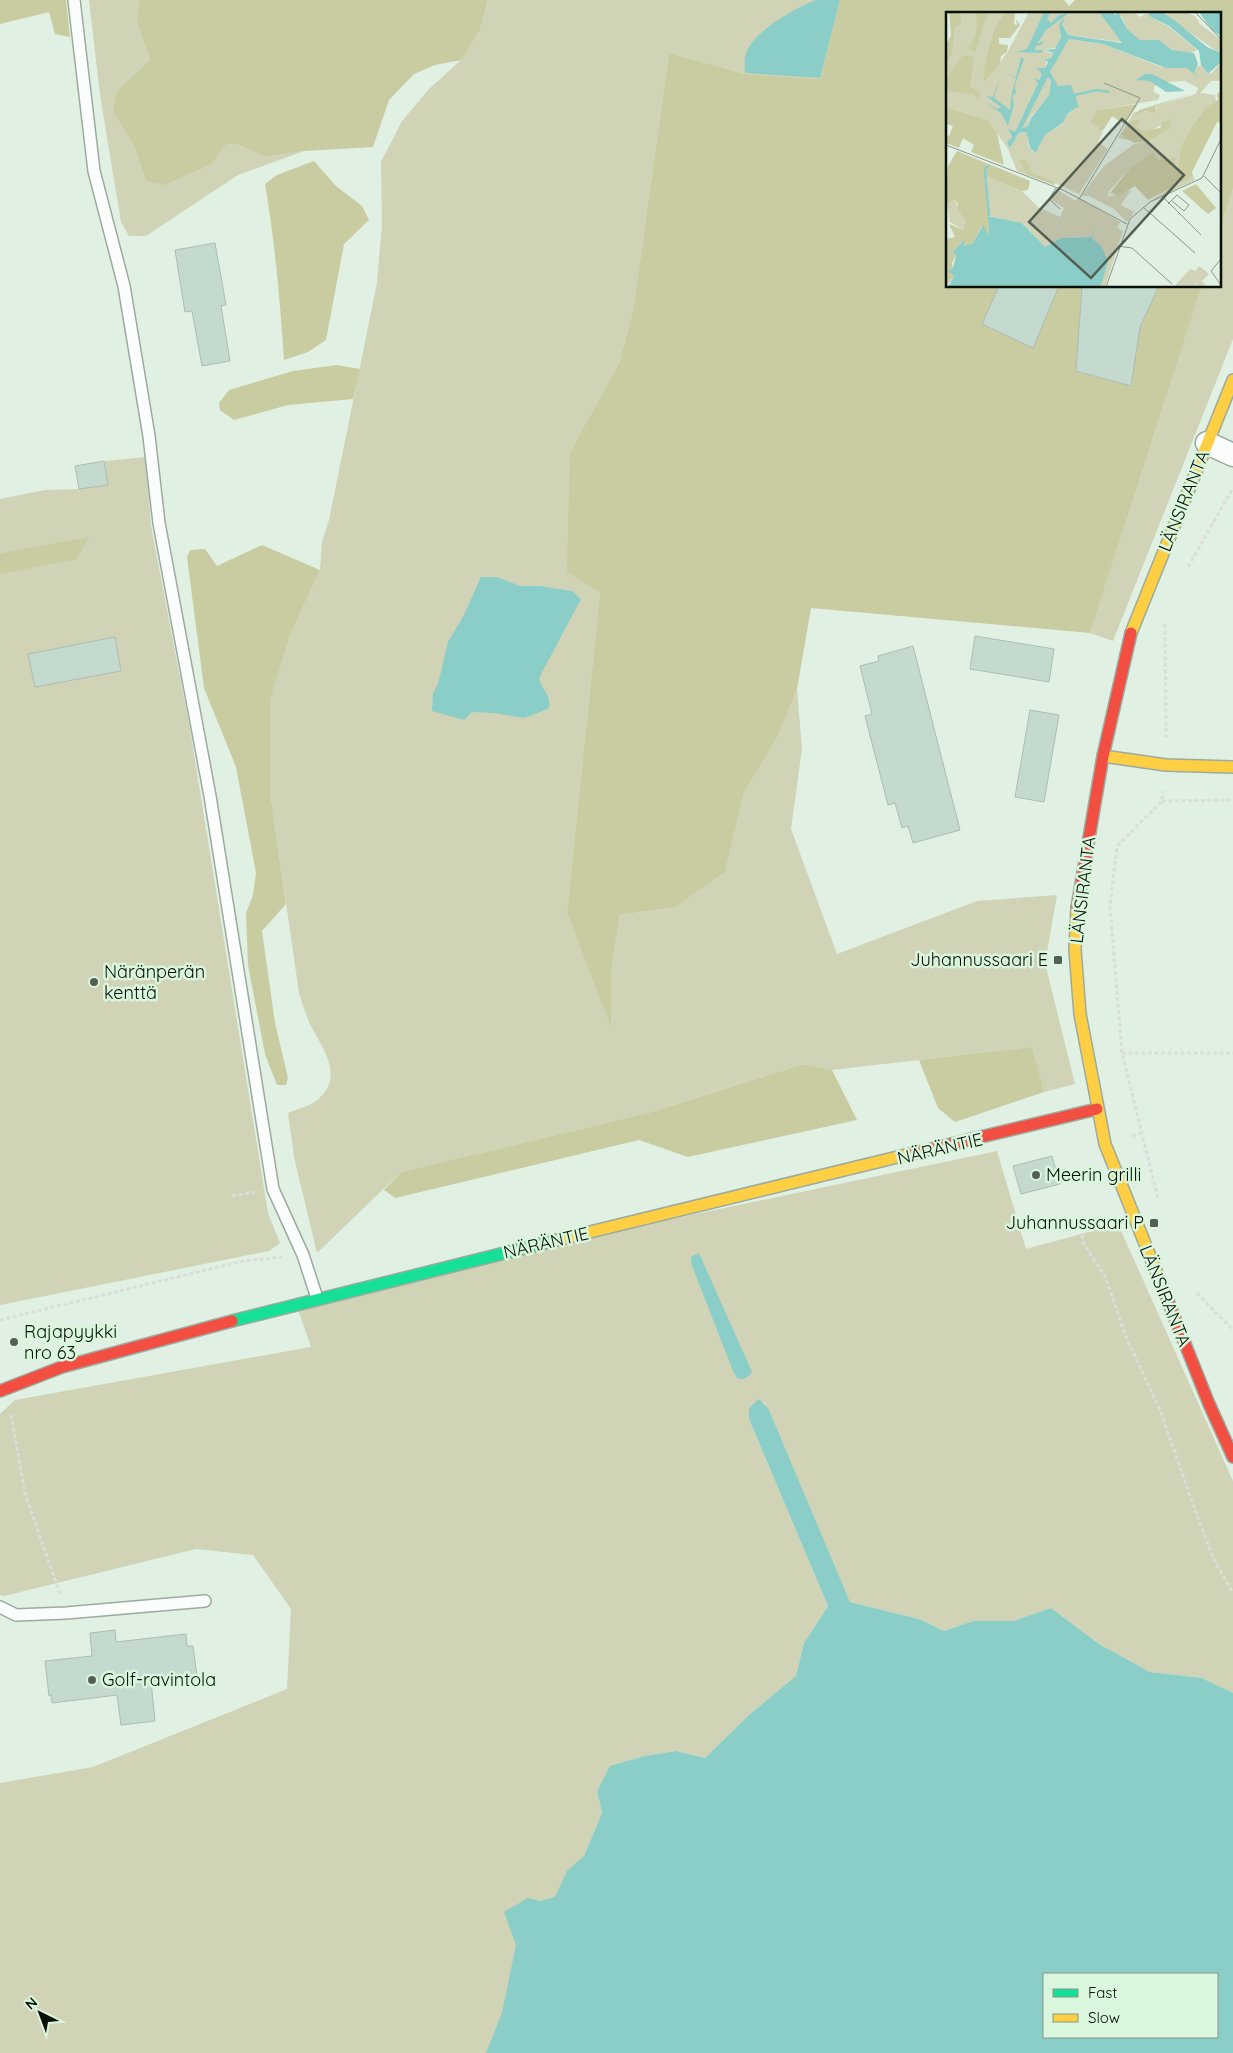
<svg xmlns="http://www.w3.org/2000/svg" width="1233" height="2053" viewBox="0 0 1233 2053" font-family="Quicksand,sans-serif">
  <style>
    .green { fill: #d0d3b5 }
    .forest { fill: #c9cba1 }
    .water { fill: #8bcec8; fill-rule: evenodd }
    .building { fill: #c4dacf; stroke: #aebcb3 }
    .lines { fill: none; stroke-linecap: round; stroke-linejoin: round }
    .lane-casing { stroke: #9daa9f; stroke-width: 14 }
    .street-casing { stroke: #9daa9f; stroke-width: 25 }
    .fast-casing { stroke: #9daa9f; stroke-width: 14 }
    .slow-casing { stroke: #9daa9f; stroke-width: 14 }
    .jam-casing { stroke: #9daa9f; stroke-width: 14 }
    .path { stroke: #d9deda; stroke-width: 3; stroke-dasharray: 4 2.5; stroke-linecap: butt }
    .lane { stroke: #fafdfb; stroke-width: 11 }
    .street { stroke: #fafdfb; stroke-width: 22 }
    .fast { stroke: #16e098; stroke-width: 11 }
    .slow { stroke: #ffcf43; stroke-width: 11 }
    .jam { stroke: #f24e42; stroke-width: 11 }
    .poi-dot { fill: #545f54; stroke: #daf6dc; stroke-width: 2 }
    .labels { text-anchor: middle; stroke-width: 5; stroke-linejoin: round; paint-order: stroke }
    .street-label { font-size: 18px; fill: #081108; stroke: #daf6dc }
    .poi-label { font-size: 18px; fill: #081108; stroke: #daf6dc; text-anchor: start }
    .inset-river { fill: none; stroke: #8bcec8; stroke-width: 2.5 }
    .inset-road { fill: none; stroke: #8a978b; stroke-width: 1 }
    .view { fill: #545f54; fill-opacity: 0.15; stroke: #545f54; stroke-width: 2.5 }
    .inset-edge { fill: none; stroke: #081108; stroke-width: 2.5 }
  </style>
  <rect width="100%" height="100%" fill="#e0f0e2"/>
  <g class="green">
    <path d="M89 0H139L137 22 150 60 116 91 113 112 134 146 146 181 226 144 238 145 266 157 304 151 238 175 146 236H129L121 222 100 95Z"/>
    <path d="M488 0H840L820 79 745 74 669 53 633 311 619 363 570 452 600 592 567 913 611 1025V971L620 915 676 907 725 872 744 793 778 736 797 689 802 749 791 829 837 954 977 901 1057 895 1045 963 1075 1084 1044 1092 1031 1047 832 1070 803 1064 652 1112 401 1172 317 1253 294 1157 288 1113C297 1109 309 1106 316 1101 347 1077 321 1047 309 1022 305 1013 302 1002 299 993L270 791V701L290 635 320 570 322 542 329 520 377 283 382 224 381 162 402 121 429 89 461 60 480 30Z"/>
    <path d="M1233 189V339L1113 641 1090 633 1202 286H1219V231Z"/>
    <path d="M146 457 151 526 190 729 268 1213 280 1243 269 1251 0 1305V574L90 538 0 553V499L45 490 79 489 107 485 104 461Z"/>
    <path d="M997 1151 1026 1249 1118 1224 1233 1481V1693L1202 1678 1150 1672 1099 1644 1051 1608 1013 1621H973L944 1631 919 1619 850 1602 764 1402 749 1419 828 1606 804 1643 796 1676 750 1714 705 1758 676 1751 644 1756 611 1766 597 1791 602 1813 584 1856 600 2053H0V1783L93 1767 287 1689 291 1609 253 1555 196 1549 4 1596 0 1595V1414L15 1400 311 1347 294 1298Z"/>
  </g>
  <g class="forest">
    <path d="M0 0H66L70 37 55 34 49 12 0 24Z"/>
    <path d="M139 0H488L480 30 461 60 435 65 414 74 389 100 373 147 304 151 266 157 238 145 226 144 211 164 164 185 146 181 134 146 113 112 116 91 150 60 137 22Z"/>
    <path d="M840 0H1064L1069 6 1075 0H1233V189L1219 231V14H947V286H1202L1090 633 811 608 797 689 778 736 744 793 725 872 676 907 620 915 611 971V1027L567 913 600 592 567 572 570 452 619 363 633 311 669 53 745 74 820 79Z"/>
    <path d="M314 161 336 186 362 206 369 220 344 244 326 340 308 352 284 360C280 300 275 243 265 184L277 175Z"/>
    <path d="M337 365 360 369 353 399 288 405 234 420 220 410 219 403 229 390 293 371Z"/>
    <path d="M90 537 76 559 0 574V553Z"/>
    <path d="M262 545 320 570 290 635 270 701V791L286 904 262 931 275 1023 288 1078 286 1085H277L265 1054 248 965 246 913 253 895 256 873 236 767 204 688 187 557 190 550 205 549 217 566Z"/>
    <path d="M1032 1047 1044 1092 955 1122 938 1108 919 1060Z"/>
    <path d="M803 1064 832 1070 857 1120 688 1157 639 1140 395 1198 384 1190 401 1172 652 1112Z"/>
  </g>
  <g class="water">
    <path d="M816 0H840L820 78 745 73C745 67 744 59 746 53 754 31 795 8 816 0Z"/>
    <path d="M481 577H497L520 586H540L572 591 581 599 539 678C541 689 554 698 548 709L524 718 493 713 472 712 464 720 432 711 433 693 438 684 448 642 464 615Z"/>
    <path d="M699 1253 752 1372C748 1378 744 1380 737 1378L733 1371 691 1263V1257Z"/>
    <path d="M759 1399 768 1408 850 1602 919 1619 944 1631 973 1621H1013L1051 1608 1099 1644 1150 1672 1202 1678 1233 1693V2053H486L502 2013 516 1945 504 1912 528 1898 540 1901 555 1897 567 1871 584 1856 602 1813 597 1791 610 1766 644 1756 676 1751 705 1758 750 1714 796 1676 804 1643 828 1606 749 1419V1408ZM1217 1974V2037H1044V1974Z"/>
  </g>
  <g class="building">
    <path d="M215 243 226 305 221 306 230 361 202 366 192 311 185 312 175 250Z"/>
    <path d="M999 286H1059L1033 348 982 324Z"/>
    <path d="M1082 286H1159L1140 327 1131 386 1076 371Z"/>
    <path d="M104 461 108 485 79 489 75 466Z"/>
    <path d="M975 636 1054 649 1049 682 970 669Z"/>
    <path d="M115 637 121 671 35 687 28 654Z"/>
    <path d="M913 646 960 830 913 843 908 826 902 828 895 803 888 805 865 716 872 714 860 666 879 661 878 656Z"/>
    <path d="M1030 710 1059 715 1044 802 1015 797Z"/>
    <path d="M1052 1156 1060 1184 1021 1194 1013 1166Z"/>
    <path d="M115 1630 116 1642 186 1634 187 1646H193L197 1676 151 1681 155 1721 121 1725 117 1695 52 1703 51 1695 49 1696 45 1661 92 1656 90 1633Z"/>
  </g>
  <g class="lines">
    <g class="lane-casing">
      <g id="lane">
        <path d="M74 0 94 171 124 286 149 436 159 523 210 796 273 1189 303 1255 317 1298"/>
        <path d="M0 1607 16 1615 66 1613 205 1601"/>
      </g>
    </g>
    <g class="street-casing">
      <path id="street" d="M1207 443 1233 455"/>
    </g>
    <g class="fast-casing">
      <path id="fast" d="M232 1321 557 1240"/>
    </g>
    <g class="slow-casing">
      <g id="slow">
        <path d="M1131 633 1233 380"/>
        <path d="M1103 756 1166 765 1233 767"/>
        <path d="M1077 908 1075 950 1080 1014 1105 1144 1160 1281"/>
        <path d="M557 1240 914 1153"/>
      </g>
    </g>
    <g class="jam-casing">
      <g id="jam">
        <path d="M1077 908 1103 756 1131 633"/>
        <path d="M914 1153 1097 1109"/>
        <path d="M1160 1281 1209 1404 1233 1457"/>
        <path d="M0 1391 62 1367 232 1321"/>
      </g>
    </g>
    <g class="path">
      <path d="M1188 567 1233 488"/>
      <path d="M1165 624 1166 737"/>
      <path d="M1162 801 1233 800"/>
      <path d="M1122 1053H1233"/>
      <path d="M1132 1136 1143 1132"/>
      <path d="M232 1196 256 1192"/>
      <path d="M1158 1198 1122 1053 1110 906 1117 846 1162 801 1163 791"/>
      <path d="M1082 1235 1084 1245 1105 1276 1126 1337 1160 1410 1200 1524 1214 1560 1233 1593"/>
      <path d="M1197 1293 1233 1330"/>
      <path d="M0 1320 243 1261 282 1257"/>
      <path d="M11 1415 25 1493 60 1594"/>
    </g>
    <use href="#lane" class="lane"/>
    <use href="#street" class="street"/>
    <use href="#fast" class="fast"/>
    <use href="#slow" class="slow"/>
    <use href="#jam" class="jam"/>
  </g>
  <g class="poi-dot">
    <rect x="1053" y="955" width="10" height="10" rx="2.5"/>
    <circle cx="94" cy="982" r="5"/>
    <circle cx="1036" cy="1175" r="5"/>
    <rect x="1149" y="1218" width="10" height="10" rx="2.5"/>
    <circle cx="14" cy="1342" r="5"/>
    <circle cx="92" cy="1680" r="5"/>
  </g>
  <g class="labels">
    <g class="street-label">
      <text transform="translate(1184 501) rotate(-68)" y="6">LÄNSIRANTA</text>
      <text transform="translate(1083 890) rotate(-83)" y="6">LÄNSIRANTA</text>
      <text transform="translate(940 1149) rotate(-13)" y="6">NÄRÄNTIE</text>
      <text transform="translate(546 1243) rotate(-13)" y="6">NÄRÄNTIE</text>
      <text transform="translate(1165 1296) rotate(68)" y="6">LÄNSIRANTA</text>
    </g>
    <g class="poi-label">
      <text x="1048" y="966" text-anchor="end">Juhannussaari E</text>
      <text x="104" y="978">Näränperän<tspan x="104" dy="21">kenttä</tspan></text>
      <text x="1046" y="1181">Meerin grilli</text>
      <text x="1144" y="1229" text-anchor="end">Juhannussaari P</text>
      <text x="24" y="1338">Rajapyykki<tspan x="24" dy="21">nro 63</tspan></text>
      <text x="102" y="1686">Golf-ravintola</text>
    </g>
  </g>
  <g transform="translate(946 12)">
    <rect width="275" height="275" fill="#e0f0e2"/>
    <path d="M15 0H59L49 15 42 37 37 60 38 71 61 41 83 0H153L176 30 122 23 116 12 118 7 114 14 116 22 110 36 99 37V40L108 41 105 46H101L99 56 91 57 96 58V62L93 68 87 66 92 71 69 120 62 116 66 125 62 129 64 136 73 121 80 120 83 136 90 141 99 123 117 112 120 103 133 93 128 83 111 74 104 60 123 27 157 32 215 55 240 56 248 61 249 56 255 53 262 62 266 61 275 50V69H265L254 81 269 83 270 90 257 98 250 109 232 156 213 148 207 140 184 156 163 179 161 185 185 178 175 193 188 200 181 210 168 197 143 184H135L158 154 188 132 203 129 220 119 224 107 206 118 197 119 185 112 175 123 184 128 172 126 188 100 207 99 211 97 210 94 250 82 252 76 239 69 222 70 208 74V80L214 83 212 88 152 98 154 120 158 117 152 130 162 137 133 182 87 161 80 151 81 163 71 159 62 137 42 108 0 95V54L7 39 9 16 16 12ZM167 0H189L193 5 204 0 203 4 223 15 251 38 242 42 194 28 181 17 175 4ZM214 0H239L249 4 254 12 274 27 275 42ZM102 65 105 69 103 83 84 106 82 114 75 116ZM41 163 57 168 76 179 92 195 114 205 118 196 104 187 111 178 130 189 132 185 174 210 171 216 177 219 159 275H153L162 249 156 235 146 226 151 212 145 225H124L107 245 78 212 44 204ZM247 164 249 168 203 190 235 169ZM8 188 19 208 17 218 4 210 1 192ZM253 254 263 262 256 269 261 275H250L249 267V275H228L244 257 250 259Z" fill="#d0d3b5"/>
    <path d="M3 0H15L16 12 9 16 7 39 0 54V33L5 23ZM30 0H42L29 40 20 35 26 32 31 17ZM59 0H69L68 12 71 13 70 7 74 13 64 26H53V32L62 33 61 40 55 44 54 51 38 71 37 60 42 37 49 15ZM17 43 28 45 24 75 35 82 32 86 27 82 0 79V66ZM275 79V111L271 110 246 160 247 164 202 188 189 174 173 184 165 181 160 186 184 156 207 140 213 148 230 146 229 155 232 156 235 136 241 123 258 97 272 88 271 82ZM245 82 210 94 209 101 200 99 188 104 193 98ZM192 92 178 112 166 104 158 117 153 120V115L144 110 152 98ZM0 95 42 108 51 121 58 153 25 140 28 133 17 126 13 136 0 131V123L3 124 7 114 0 112ZM226 107 223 117 203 129 188 131 175 123 186 108H194L190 114 197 119 214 116 216 110ZM11 139 84 169 82 178 76 179 41 164 43 226 36 214 27 231 19 234 15 231 6 241 10 243 6 251 8 264 0 275V227L9 225 3 212 17 218 19 208 11 196 12 192 8 188 1 192 0 182 2 154ZM73 148H79L87 161 109 170 108 173 81 163ZM250 172 270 196 262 202 236 179Z" fill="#c9cba1"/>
    <path d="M98 0H105L101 7 105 11 113 3 123 1 100 18 91 32 97 29 96 33 89 34V38H96V41L70 40 81 37ZM153 0H167L169 3 172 0 181 17 194 28H213L226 38 248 41 252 52 248 60 253 65 240 56H220L157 32 123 27 104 60 112 74 125 73 133 94 121 102 117 111 99 123 90 141 84 136 80 120 73 121 64 136 61 130 66 125 62 116 69 120 92 71 87 66 93 68 96 62 91 56H99L102 50 99 47 105 46 108 41 98 38 109 37 115 25 113 12 116 8 119 6 116 12 122 23 176 31ZM102 65 105 69 103 83 85 106 82 114 76 116ZM204 0H215L227 7 261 35 275 41V50L262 62 255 53 253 39 223 14 203 4ZM253 0H275V24L266 18ZM75 45 78 47 69 73 70 81 66 84 68 92 62 114 55 101 37 89 51 97 55 95 40 84 47 85 51 74 53 70 48 86 64 98 65 85 70 66 62 62 70 65ZM199 62H206L239 79 220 80 204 69 190 68ZM42 204 76 211 99 235 115 226 145 225 151 212 146 226 156 235 162 249 156 271 153 275H2L8 264 2 259 7 256 10 243 6 241 18 228V234L27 231 37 213 43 224Z" fill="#8bcec8" fill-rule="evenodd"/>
    <path class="inset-river" d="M128 83 151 78 163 80M43 204 39 156 43 154"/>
    <path class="inset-road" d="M249 0 275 27M0 133 117 178 181 212M258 164 275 181M110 176 103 187 114 197M216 184 255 223M133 187 194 86 158 71M222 192 231 183 243 193 238 199 226 189M197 195 249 241M172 234 186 236 226 272M275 247 265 259 275 273M160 275 184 207 204 190 256 166 275 127"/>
    <path class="view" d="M176 107 238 163 145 266 83 210Z"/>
    <rect width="275" height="275" class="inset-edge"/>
  </g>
  <rect x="1043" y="1973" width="175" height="65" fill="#daf6dc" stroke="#869a87"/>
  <rect x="1053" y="1989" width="25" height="8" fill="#16e098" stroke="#869a87"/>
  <text x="1088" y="1998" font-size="15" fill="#081108">Fast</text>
  <rect x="1053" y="2014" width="25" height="8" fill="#ffcf43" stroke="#869a87"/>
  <text x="1088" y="2023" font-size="15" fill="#081108">Slow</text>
  <g transform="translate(40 2013) rotate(318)" stroke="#daf6dc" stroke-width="4" paint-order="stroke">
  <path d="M0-4L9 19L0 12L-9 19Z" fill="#081108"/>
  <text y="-8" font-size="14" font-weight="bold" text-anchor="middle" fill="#081108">N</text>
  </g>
</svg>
